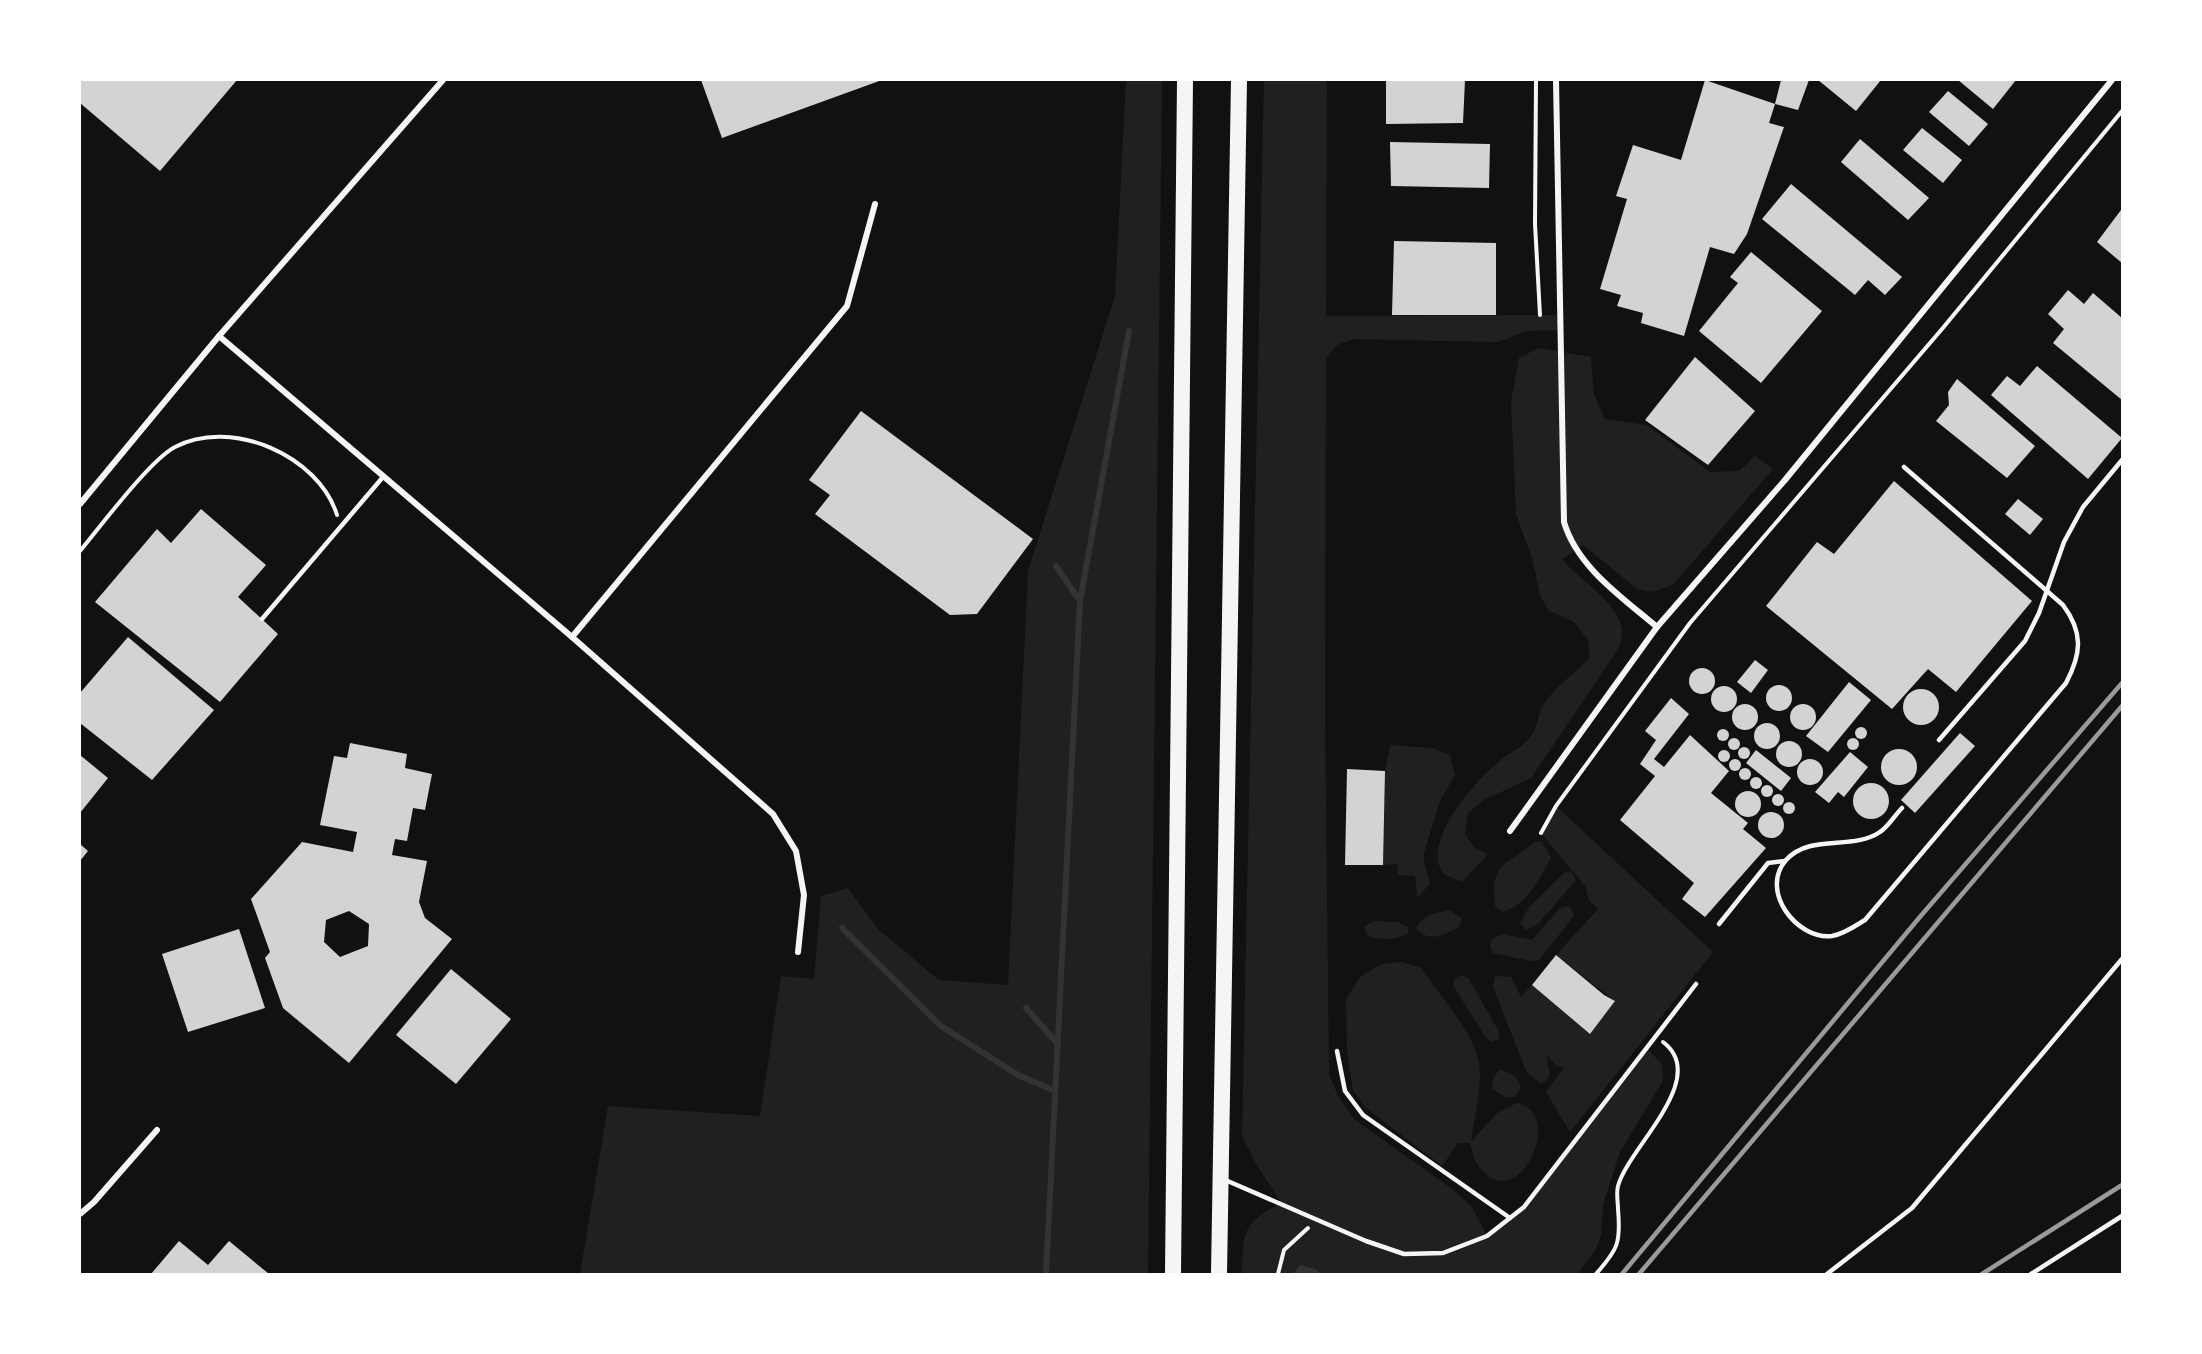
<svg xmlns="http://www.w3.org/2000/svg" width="2202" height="1354" viewBox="0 0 2202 1354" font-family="Cabin,sans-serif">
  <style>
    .green { fill: #202020 }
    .water { fill: #333 }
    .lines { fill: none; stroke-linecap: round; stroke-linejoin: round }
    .stream { stroke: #333; stroke-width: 6 }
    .building { fill: #d3d3d3; fill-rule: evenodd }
    .path { stroke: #f5f5f5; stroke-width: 4 }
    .service { stroke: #f5f5f5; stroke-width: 4.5 }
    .minor { stroke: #f5f5f5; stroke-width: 6 }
    .trunk { stroke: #f5f5f5; stroke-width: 16 }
    .rail { stroke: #9a9a9a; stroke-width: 4.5 }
  </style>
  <rect width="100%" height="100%" fill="#111"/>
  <g class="green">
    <path d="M1126 80H1162L1148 1274H580L608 1106 760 1116 781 976 814 979 821 896 848 888 878 929 939 980 1008 985 1028 571 1115 296Z"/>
    <path d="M1264 80H1327L1326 316 1559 315V330L1526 331 1498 342 1354 339 1337 345 1326 359 1325 710 1329 1074 1338 1096 1354 1119 1451 1188 1472 1207 1487 1236 1524 1207 1646 1048 1662 1064 1663 1081 1620 1152 1603 1204 1601 1236 1595 1251 1577 1274H1242C1243 1233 1242 1223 1281 1203L1255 1162 1242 1136Z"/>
    <path d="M1539 348 1591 357 1594 395 1605 419 1647 425 1710 472 1739 471 1755 456 1773 469 1673 585 1652 592 1637 589 1583 545 1562 559C1579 580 1617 601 1622 629 1623 634 1620 643 1619 648L1531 778 1484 800 1468 813 1465 835 1476 849 1488 854 1462 882 1443 874C1442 870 1438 865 1438 861 1433 828 1478 778 1502 759 1513 751 1526 745 1533 733 1538 725 1538 715 1542 707 1555 686 1573 675 1590 658L1588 640 1574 622 1549 611 1540 596 1533 561 1516 514 1511 402 1519 358Z"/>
    <path d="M1390 745 1432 748 1450 755 1455 775 1440 801 1423 856 1430 884 1417 898 1415 876 1397 875 1398 864 1383 865 1385 771Z"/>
    <path d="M1556 806 1713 952 1570 1132 1546 1092 1564 1067 1556 1066 1546 1054 1550 1074 1545 1082 1540 1083 1527 1073 1493 987 1495 976 1511 977 1521 997 1532 985 1590 1034 1615 1001 1556 955 1598 909 1589 901 1585 886 1541 833Z"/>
    <path d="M1534 842H1542L1551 858C1539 879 1528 904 1503 912L1495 906C1490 860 1505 868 1534 842Z"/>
    <path d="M1571 871 1576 880 1539 923 1527 930 1520 924 1529 907 1565 872Z"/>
    <path d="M1566 906 1571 908 1574 916 1539 960 1531 961 1493 953 1490 947 1492 939 1503 934 1532 940 1559 909Z"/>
    <path d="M1450 910 1462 919 1459 927C1443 935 1431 943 1416 929 1423 915 1434 913 1450 910Z"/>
    <path d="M1373 921 1397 922 1407 926 1409 932C1399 941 1380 940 1368 936L1364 927Z"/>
    <path d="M1402 962 1422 968C1439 997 1469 1025 1478 1058 1484 1081 1474 1118 1471 1142L1497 1113 1517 1103C1563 1112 1524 1205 1487 1175 1476 1166 1473 1157 1470 1143H1458L1442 1166 1365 1107 1353 1090 1347 1052 1346 1000 1360 977 1381 964Z"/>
    <path d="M1462 975 1469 979 1499 1032V1039L1492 1042 1485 1036 1457 992 1453 984 1455 978Z"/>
    <path d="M1499 1070C1511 1072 1517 1076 1521 1087L1515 1097H1505L1492 1089 1493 1079Z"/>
  </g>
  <path class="water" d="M1300 1265 1317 1270 1320 1274H1293Z"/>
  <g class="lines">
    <g class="stream">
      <path d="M1056 566 1080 601"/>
      <path d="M842 928 941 1026 1018 1075 1055 1091"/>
      <path d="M1026 1008 1058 1044"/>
      <path d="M1046 1274 1080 601 1129 331"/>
    </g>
  </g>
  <g class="building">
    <path d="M80 80H237L160 171 80 103Z"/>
    <path d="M701 80H882L722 138Z"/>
    <path d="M1386 80H1465L1463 123 1386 124Z"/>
    <path d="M1705 80 1775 104 1769 123 1784 127 1747 234 1734 254 1710 247 1684 336 1641 323 1643 313 1617 306 1621 295 1600 289 1627 199 1616 196 1633 145 1681 160Z"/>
    <path d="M1781 80H1809L1798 110 1775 104Z"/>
    <path d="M1818 80H1881L1856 111Z"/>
    <path d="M1958 80H2016L1993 109Z"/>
    <path d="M1948 91 1988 124 1969 146 1929 112Z"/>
    <path d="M1922 128 1962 160 1943 183 1903 150Z"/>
    <path d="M1860 139 1929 198 1908 220 1841 162Z"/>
    <path d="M1390 142 1490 144 1489 188 1391 186Z"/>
    <path d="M1791 184 1902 277 1885 295 1868 280 1855 295 1762 219Z"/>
    <path d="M2121 210 2122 211V263L2097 242Z"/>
    <path d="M1394 241 1496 243V315H1392Z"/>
    <path d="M1751 252 1822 311 1761 383 1699 331 1738 283 1730 277Z"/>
    <path d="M2068 290 2084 304 2093 293 2122 318V400L2053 343 2064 329 2048 314Z"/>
    <path d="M1695 357 1755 411 1708 465 1645 420Z"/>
    <path d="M2037 366 2122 438 2088 479 1991 395 2007 376 2020 386Z"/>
    <path d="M1957 379 2035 446 2007 478 1936 421 1949 405 1948 392Z"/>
    <path d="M861 411 1033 539 977 614 950 615 815 514 830 495 809 480Z"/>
    <path d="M1894 481 2032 601 1956 692 1928 669 1892 709 1766 606 1817 542 1834 554Z"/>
    <path d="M2018 499 2043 519 2030 535 2005 514Z"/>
    <path d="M201 509 266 565 238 597 278 634 220 702 95 602 157 529 171 543Z"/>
    <path d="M128 637 214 710 152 780 80 723V693Z"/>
    <path d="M1755 660 1768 670 1751 693 1737 682Z"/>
    <circle cx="1702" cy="681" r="13"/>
    <path d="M1849 682 1871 700 1828 752 1806 736Z"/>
    <circle cx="1779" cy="698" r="13"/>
    <circle cx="1724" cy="699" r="13"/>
    <circle cx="1921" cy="707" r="18"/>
    <path d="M1671 698 1689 714 1654 759 1664 767 1690 735 1729 771 1711 793 1748 823 1743 829 1766 848 1705 917 1682 899 1694 883 1620 820 1655 776 1640 764 1656 740 1645 731Z"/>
    <circle cx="1803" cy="717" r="13"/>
    <circle cx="1745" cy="717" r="13"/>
    <circle cx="1767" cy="736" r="13"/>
    <circle cx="1861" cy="733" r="6"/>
    <circle cx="1723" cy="735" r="6"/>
    <path d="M1960 733 1975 746 1915 813 1901 800Z"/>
    <circle cx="1853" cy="744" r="6"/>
    <circle cx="1734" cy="744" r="6"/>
    <circle cx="1789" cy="754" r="13"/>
    <path d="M350 743 407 754 405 768 432 774 425 810 413 808 407 841 395 839 392 855 427 861 419 902 425 918 452 939 349 1063 283 1008 265 958 270 952 251 899 302 842 353 852 357 832 320 825 334 756 347 758ZM349 911 369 924 368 946 340 957 324 942 326 920Z"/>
    <circle cx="1744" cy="753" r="6"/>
    <circle cx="1899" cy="767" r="18"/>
    <circle cx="1724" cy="756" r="6"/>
    <path d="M1756 750 1791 778 1781 791 1746 763Z"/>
    <path d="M1850 752 1868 767 1844 797 1838 792 1829 803 1815 792Z"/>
    <path d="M80 755 108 778 80 813Z"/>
    <circle cx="1735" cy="765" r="6"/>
    <circle cx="1810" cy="772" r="13"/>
    <circle cx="1745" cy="774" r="6"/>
    <path d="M1347 769 1385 771 1383 865H1345Z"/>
    <circle cx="1756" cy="783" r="6"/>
    <circle cx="1871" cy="801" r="18"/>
    <circle cx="1767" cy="791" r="6"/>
    <circle cx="1748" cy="804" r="13"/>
    <circle cx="1778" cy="800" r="6"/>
    <circle cx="1789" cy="808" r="6"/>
    <circle cx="1771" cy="825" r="13"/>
    <path d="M80 844 88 851 80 861Z"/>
    <path d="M239 929 265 1008 188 1032 162 954Z"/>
    <path d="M1556 955 1604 995 1615 1001 1590 1034 1532 985Z"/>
    <path d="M451 969 511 1019 456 1084 396 1035Z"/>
    <path d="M179 1241 208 1265 229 1241 269 1274H151Z"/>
  </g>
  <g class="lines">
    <g class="path">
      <path d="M1536 80 1535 224 1540 315"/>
      <path d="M80 551C100 527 150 460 175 447 231 417 319 456 337 515"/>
      <path d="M1541 833 1556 806 1690 623 1942 329 2122 111"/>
      <path d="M1278 1274 1284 1250 1308 1228"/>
      <path d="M1596 1274C1618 1249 1621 1243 1618 1209 1618 1202 1616 1193 1618 1186 1628 1148 1711 1078 1663 1042"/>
    </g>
    <g class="service">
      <path d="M262 619 383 477"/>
      <path d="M1939 740 2025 641 2039 613 2064 542 2083 507 2122 460"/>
      <path d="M1902 808C1895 815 1888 827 1880 832 1852 851 1811 833 1786 860 1759 891 1797 940 1832 936 1844 934 1855 926 1865 920L2066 683C2082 653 2083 632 2063 605L1904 467"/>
      <path d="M1719 924 1768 863 1785 861"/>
      <path d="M1337 1051 1345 1091 1363 1115 1510 1218"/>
      <path d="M1223 1179 1366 1241 1404 1254 1443 1253 1487 1236 1524 1207 1696 984"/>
      <path d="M1827 1274 1912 1208 2122 959"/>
      <path d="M2031 1274 2122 1216"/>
    </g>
    <g class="minor">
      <path d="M1556 80 1564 522C1577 567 1623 598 1657 627"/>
      <path d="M219 336 572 637 773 814 796 851 804 895 798 952"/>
      <path d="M80 504 219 336 443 80"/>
      <path d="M572 637 847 306 875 204"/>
      <path d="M1510 831 1657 627 1785 480 2112 80"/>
      <path d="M80 1214 94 1202 157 1130"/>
    </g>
    <g class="trunk">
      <path d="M1173 1274 1185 80"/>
      <path d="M1219 1274 1239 80"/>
    </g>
    <g class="rail">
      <path d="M1622 1274 1919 918 2122 683"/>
      <path d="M1639 1274 2122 706"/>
      <path d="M1982 1274 2122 1185"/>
    </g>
  </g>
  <rect width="2202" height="1354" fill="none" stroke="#ffffff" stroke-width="162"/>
</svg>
